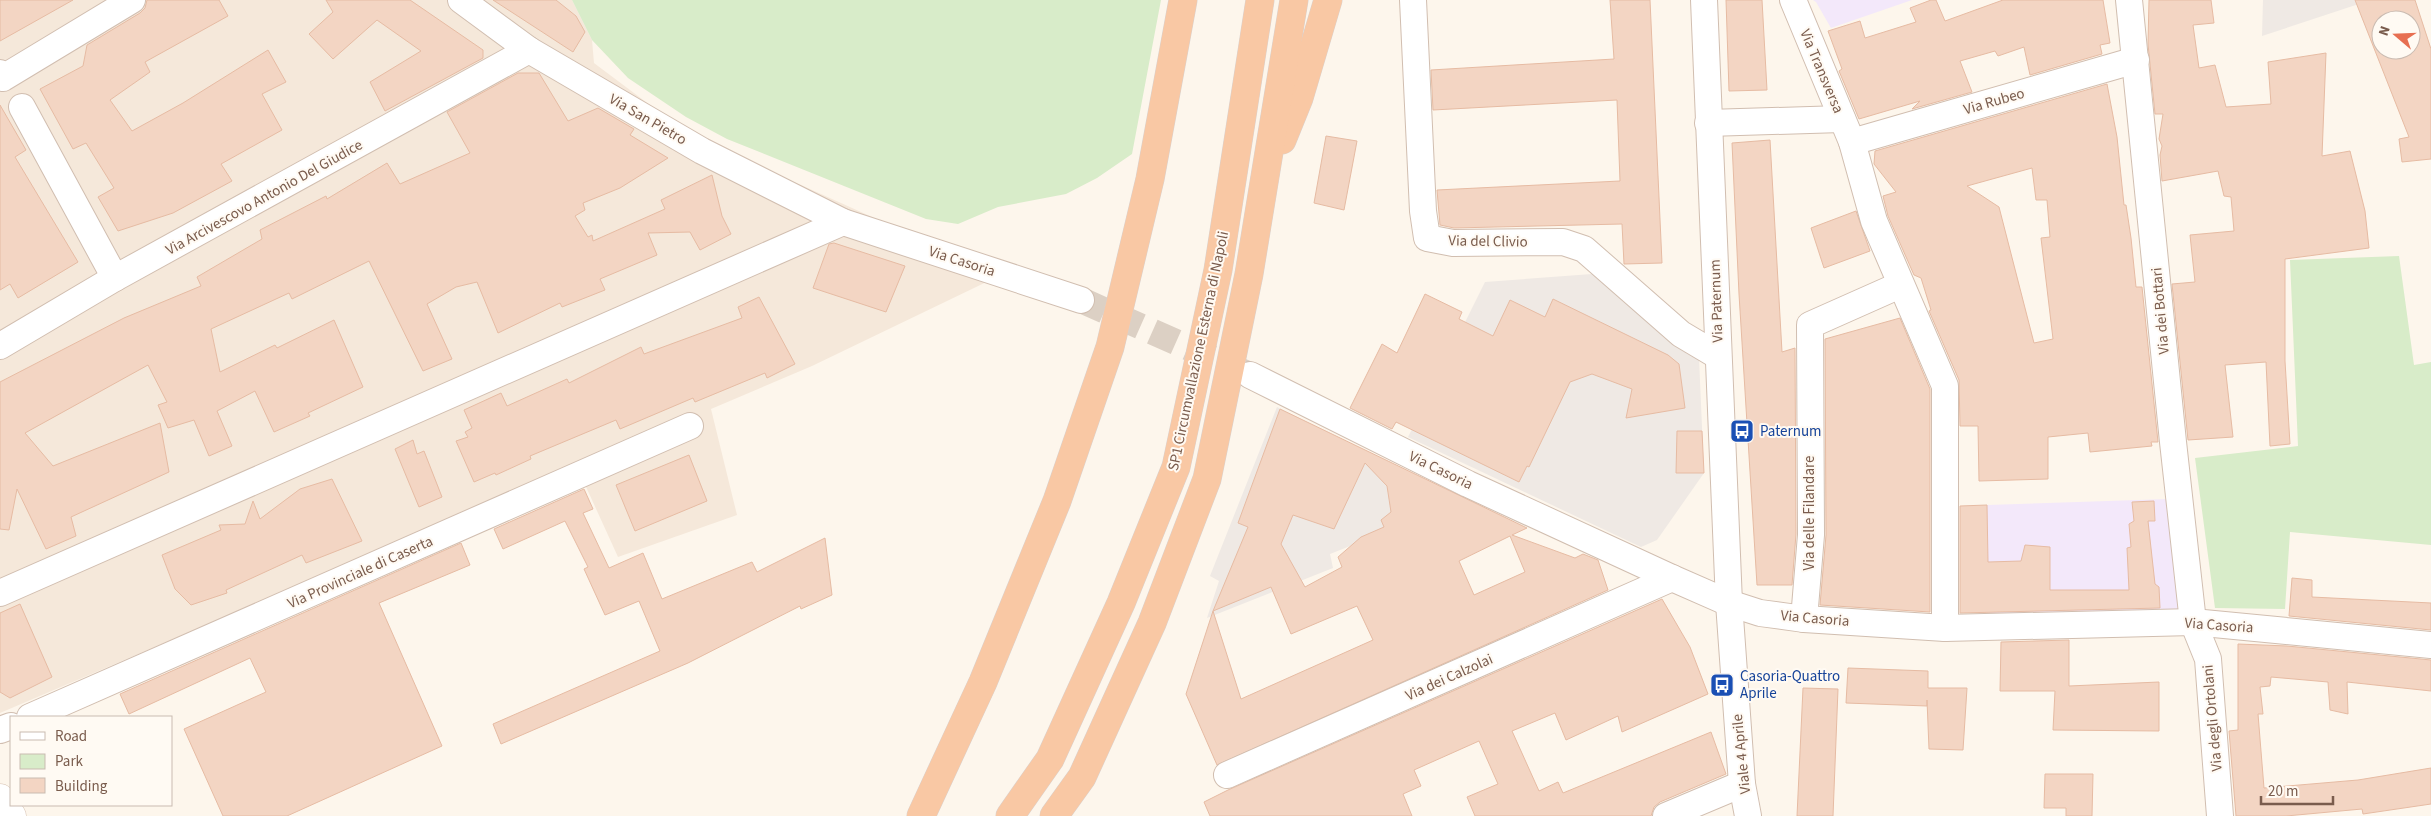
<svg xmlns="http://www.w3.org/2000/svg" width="2431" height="816" viewBox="0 0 2431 816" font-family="'Source Sans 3',sans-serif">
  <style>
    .residential { fill: #f5e8da }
    .industrial { fill: #efe9e4 }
    .education { fill: #f3e8fa }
    .green { fill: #d8ecc9 }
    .building { fill: #f3d5c3; stroke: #e6bba3; fill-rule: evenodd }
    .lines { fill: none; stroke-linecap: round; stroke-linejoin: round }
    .minor-tunnel { stroke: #dcd0c4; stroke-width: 26; stroke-dasharray: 26 13; stroke-linecap: butt }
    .minor-casing { stroke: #d1beb0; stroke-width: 28 }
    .secondary-casing { stroke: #d6c0b0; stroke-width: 29 }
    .trunk-casing { stroke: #dad1cd; stroke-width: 29 }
    .minor { stroke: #fff; stroke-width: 26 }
    .secondary { stroke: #fff; stroke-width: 28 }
    .trunk { stroke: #f9c8a4; stroke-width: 28 }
    .labels { text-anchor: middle; stroke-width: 4; stroke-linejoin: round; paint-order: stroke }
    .street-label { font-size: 15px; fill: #7a5c4d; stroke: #fffaf3 }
    .transit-label { font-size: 15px; fill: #164399; stroke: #fffaf3; text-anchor: start }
  </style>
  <rect width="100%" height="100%" fill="#fdf6ec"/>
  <path class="residential" d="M0 0H572L592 40 594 63 690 135 1001 275 812 366 711 409 737 515 618 557 577 467 0 713Z"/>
  <g class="industrial">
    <path d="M2263 0H2371L2262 36Z"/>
    <path d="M1592 274 1699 358 1704 473 1657 540 1641 547 1408 437 1485 282Z"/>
    <path d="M1277 407 1393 464 1395 528 1330 554 1333 568 1207 618 1219 581 1210 576Z"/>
  </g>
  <g class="education">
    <path d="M1813 0H1912L1831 28 1816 2Z"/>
    <path d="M2168 499 2180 616 1988 617 1987 505Z"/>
  </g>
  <g class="green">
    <path d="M572 0H1161L1132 154 1097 178 1066 194 998 207 958 224 926 219 727 139 686 117 628 78 592 40Z"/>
    <path d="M2399 256 2414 365 2431 362V545L2290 532 2285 609 2215 608 2195 458 2298 446 2290 260Z"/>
  </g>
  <g class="building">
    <path d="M0 0H73L0 41Z"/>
    <path d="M147 0H219L228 16 145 62 150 72 110 100 132 131 183 103 268 50 286 82 262 94 282 130 221 164 232 181 173 213 118 231 98 197 114 188 86 143 73 149 40 89 83 66 87 45 140 13 145 8Z"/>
    <path d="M326 0H410L483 50V58L385 111 370 82 421 51 377 20 333 59 309 34 333 12Z"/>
    <path d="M493 0H556L576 16 585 32 573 52Z"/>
    <path d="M1610 0H1650L1662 263 1624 264 1622 224 1454 228 1440 225 1437 190 1620 181 1617 100 1433 110 1431 70 1614 59Z"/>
    <path d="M1726 0H1762L1767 90 1729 91Z"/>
    <path d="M1931 0H1936L1945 21 2003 0H2103L2110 43 2100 45 2102 54 2030 75 2024 47 1998 56 1995 51 1960 61 1972 92 1912 109 1920 101 1859 119 1839 71 1842 69 1828 31 1860 21 1865 38 1916 22 1910 8Z"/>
    <path d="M2149 0H2211L2214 23 2193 25 2199 68 2215 65 2226 107 2271 104 2268 62 2326 53 2322 156 2350 151 2365 211 2369 248 2285 259V361L2290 444 2270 446 2266 362 2225 365 2233 437 2188 440 2172 284 2195 282 2190 235 2234 231 2231 197 2224 196 2218 171 2162 181 2160 155 2162 146 2159 139 2163 114H2155L2148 44Z"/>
    <path d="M2355 0H2415L2431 49V159L2402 162 2399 139 2409 137ZM2381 20H2411V50H2381Z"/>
    <path d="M518 73H539L568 121 598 108 634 129 630 135 668 158 620 188 583 203 585 210 575 216 588 237 592 235 593 241 665 209 661 200 712 175 722 216 731 234 700 250 690 232 648 233 657 255 600 279 605 290 562 307 560 303 498 333 477 282 456 287 427 304 452 359 423 371 369 261 292 299 289 293 211 329 220 372 275 345 277 348 334 320 363 387 308 413 310 416 274 432 255 391 217 411 232 446 209 456 194 420 168 428 158 405 167 402 148 365 25 433 53 466 160 423 169 472 71 517 76 536 46 549 17 489 9 530 0 529V382L124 318 201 286 197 277 262 239 260 230 326 196 327 199 387 163 400 184 470 153 447 112Z"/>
    <path d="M2107 84 2117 137 2124 205H2126L2131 238 2136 287H2142L2158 442H2151L2152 446 2090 452 2088 433 2048 437V479L1979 481 1978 426H1960L1959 380 1929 311 1931 310 1921 278 1914 275 1888 216 1883 196 1896 192 1874 164 1875 151ZM2032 168 2036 200H2047L2050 237 2041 238 2053 339 2034 343 1999 207 1967 186Z"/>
    <path d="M0 105 26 150 15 157 78 262 18 298 10 284 0 290Z"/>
    <path d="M1326 136 1357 141 1344 210 1314 203Z"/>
    <path d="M1770 140 1782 352 1795 348 1796 534 1792 585H1757L1739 294 1732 143Z"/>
    <path d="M1856 211 1870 251 1824 268 1811 228Z"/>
    <path d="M834 243 905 266 886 312 813 288 829 244Z"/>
    <path d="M1425 294 1462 312 1459 319 1493 336 1510 300 1545 317 1553 299 1668 355 1679 364 1685 408 1626 418 1632 389 1592 374 1570 382 1529 467 1527 466 1519 482 1396 422 1392 429 1350 408 1382 344 1397 353Z"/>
    <path d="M759 297 795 364 767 378 765 373 695 402 693 398 620 429 616 420 530 456 531 459 496 475 495 473 474 482 456 441 468 437 465 432 472 428 464 410 501 393 507 406 567 379 569 383 641 347 644 354 742 318 738 307Z"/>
    <path d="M1900 318 1930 389V612L1820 605 1826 535 1825 339Z"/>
    <path d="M1280 409 1527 528 1512 535 1575 558 1583 554 1598 560 1608 590 1217 765 1186 694 1213 611 1248 527 1238 523ZM1365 463 1387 486 1391 512 1381 520 1384 527 1361 537 1338 557 1342 567 1305 587 1281 544 1293 515 1334 529ZM1510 536 1525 572 1474 595 1459 561ZM1271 587 1291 634 1357 606 1373 640 1241 699 1213 611Z"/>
    <path d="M1677 431H1702L1704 473H1676Z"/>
    <path d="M413 440 417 454 424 451 442 497 419 507 395 449Z"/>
    <path d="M689 455 707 501 635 531 616 485Z"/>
    <path d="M332 479 362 541 306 563 302 555 226 590 227 593 191 605 175 589 162 555 221 530 219 525 245 524 253 501 260 519 300 489Z"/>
    <path d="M584 489 593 509 583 513 609 568 643 553 662 599 752 562 757 572 825 538 832 595 801 609 800 606 688 663 501 744 493 724 660 651 639 601 605 615 584 569 588 567 565 521 503 549 494 529Z"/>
    <path d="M2154 501 2155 521H2148L2155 584 2159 587 2160 608 1960 613V506L1987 505 1988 562 2021 561 2025 545 2050 547V590H2129L2127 548 2131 547 2129 524 2134 521 2132 502Z"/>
    <path d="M461 543 470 565 379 603 442 746 287 816H223L184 729 266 692 250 658 129 714 120 694Z"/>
    <path d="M2292 578 2312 580V597L2431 603V630L2289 616Z"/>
    <path d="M1662 599 1690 647 1708 694 1622 732 1618 716 1566 740 1555 713 1512 731 1539 791 1558 782 1563 793 1711 732 1726 774 1660 802 1654 807 1651 816H1475L1467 797 1498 784 1479 741 1414 770 1421 786 1403 794 1412 816H1210L1204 802 1228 790Z"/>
    <path d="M20 604 52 677 10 698 0 692V613Z"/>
    <path d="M2069 640V686L2159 682V731L2053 730 2055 691H2000L2001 642Z"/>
    <path d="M2238 644 2287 646 2431 660V691L2347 682 2348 714 2330 710 2328 682 2271 677 2270 686 2260 687 2263 714H2258L2264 788 2358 780 2431 768V804L2363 814 2362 809 2286 816H2236L2229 731 2238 730Z"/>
    <path d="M1848 668 1928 671V688H1967L1963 750 1929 749 1927 700V706L1846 703Z"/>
    <path d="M1803 688 1838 689 1833 816H1797Z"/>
    <path d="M2045 774H2093L2092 816H2066V808H2044Z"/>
  </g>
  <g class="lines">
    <path class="minor-tunnel" d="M1081 300 1250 375"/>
    <g class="minor-casing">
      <g id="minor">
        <path d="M461 0 529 50 702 151 843 222 1081 300"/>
        <path d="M1413 0 1423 211 1427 238 1453 243 1563 242 1584 249 1681 334 1718 356"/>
        <path d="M1704 0 1729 603 1742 784 1748 816"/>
        <path d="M1793 0 1852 142 1874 221 1945 386V628"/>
        <path d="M2129 0 2173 442 2193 622 2208 659 2220 816"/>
        <path d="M0 73 3 78 132 0"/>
        <path d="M22 107 115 278"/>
        <path d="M1708 123 1842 119"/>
        <path d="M1852 142 2136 60"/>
        <path d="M0 346 115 278 529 50"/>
        <path d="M1250 375 1468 484 1672 578 1729 603 1760 613 1804 619 1945 628 2193 622 2431 645"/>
        <path d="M0 593 843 222"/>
        <path d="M1804 619 1811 535 1810 325 1900 285"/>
        <path d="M30 717 690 426"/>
        <path d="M0 730 11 726"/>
        <path d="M1227 775 1672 578"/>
        <path d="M1666 816 1742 784"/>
      </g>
    </g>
    <g class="secondary-casing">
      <path id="secondary" d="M0 798 12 816"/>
    </g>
    <g class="trunk-casing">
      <g id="trunk">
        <path d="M1282 140 1299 98 1328 0"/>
        <path d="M921 816 983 682 1057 501 1110 347 1150 179 1183 0"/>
        <path d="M1010 816 1050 759 1121 603 1176 467 1218 270 1260 0"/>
        <path d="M1054 816 1082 777 1152 623 1207 479 1249 274 1294 0"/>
      </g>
    </g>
    <use href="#minor" class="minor"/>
    <use href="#secondary" class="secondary"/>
    <use href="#trunk" class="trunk"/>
  </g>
  <defs>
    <g id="bus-square" transform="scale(1.25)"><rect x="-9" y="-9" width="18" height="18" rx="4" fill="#1a4fb4" stroke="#fffaf3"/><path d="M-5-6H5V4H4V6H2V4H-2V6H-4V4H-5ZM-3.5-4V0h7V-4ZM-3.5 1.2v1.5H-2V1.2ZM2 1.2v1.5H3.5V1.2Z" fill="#fff"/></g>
  </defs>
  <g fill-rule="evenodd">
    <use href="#bus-square" x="1742" y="431"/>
    <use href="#bus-square" x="1722" y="685"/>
  </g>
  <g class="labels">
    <g class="street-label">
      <text transform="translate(1822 71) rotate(67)" y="5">Via Transversa</text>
      <text transform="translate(1994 101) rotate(-16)" y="5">Via Rubeo</text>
      <text transform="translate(648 119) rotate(30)" y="5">Via San Pietro</text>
      <text transform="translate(264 197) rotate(-29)" y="5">Via Arcivescovo Antonio Del Giudice</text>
      <text transform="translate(1488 241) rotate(1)" y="5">Via del Clivio</text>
      <text transform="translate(962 261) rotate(18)" y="5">Via Casoria</text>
      <text transform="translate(1716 301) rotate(-92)" y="5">Via Paternum</text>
      <text transform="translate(2160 311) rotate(-95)" y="5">Via dei Bottari</text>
      <text transform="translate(1198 351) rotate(-78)" y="5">SP1 Circumvallazione Esterna di Napoli</text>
      <text transform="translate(1441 470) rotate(26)" y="5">Via Casoria</text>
      <text transform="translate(1809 513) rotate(-90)" y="5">Via delle Filandare</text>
      <text transform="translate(360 572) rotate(-24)" y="5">Via Provinciale di Caserta</text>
      <text transform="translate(1815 618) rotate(5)" y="5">Via Casoria</text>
      <text transform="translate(2219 625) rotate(4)" y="5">Via Casoria</text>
      <text transform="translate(1449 677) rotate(-24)" y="5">Via dei Calzolai</text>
      <text transform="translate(2212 718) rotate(-95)" y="5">Via degli Ortolani</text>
      <text transform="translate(1741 754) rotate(-96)" y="5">Viale 4 Aprile</text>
    </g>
    <g class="transit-label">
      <text x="1760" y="436">Paternum</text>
      <text x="1740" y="681">Casoria-Quattro<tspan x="1740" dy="17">Aprile</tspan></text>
    </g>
  </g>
  <rect x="10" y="716" width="162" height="90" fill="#fffaf3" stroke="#cabbb1"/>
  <rect x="20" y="732" width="25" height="8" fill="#ffffff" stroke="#cabbb1"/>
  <text x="55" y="741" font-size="15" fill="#7a5c4d">Road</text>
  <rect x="20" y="754" width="25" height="15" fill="#d8ecc9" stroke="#cabbb1"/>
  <text x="55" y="766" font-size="15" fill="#7a5c4d">Park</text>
  <rect x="20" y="778" width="25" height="15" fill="#f3d5c3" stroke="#cabbb1"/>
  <text x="55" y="791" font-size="15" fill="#7a5c4d">Building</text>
  <g transform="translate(2396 35) rotate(289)"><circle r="24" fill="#fffaf3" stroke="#cabbb1"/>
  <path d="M0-4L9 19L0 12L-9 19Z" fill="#e76f51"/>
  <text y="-8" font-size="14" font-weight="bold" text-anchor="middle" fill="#7a5c4d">N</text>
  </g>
  <path d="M2261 796v8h72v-8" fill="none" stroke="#7a5c4d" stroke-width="2.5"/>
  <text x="2268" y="796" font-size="15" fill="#7a5c4d" stroke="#fffaf3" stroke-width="4" paint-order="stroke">20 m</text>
</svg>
